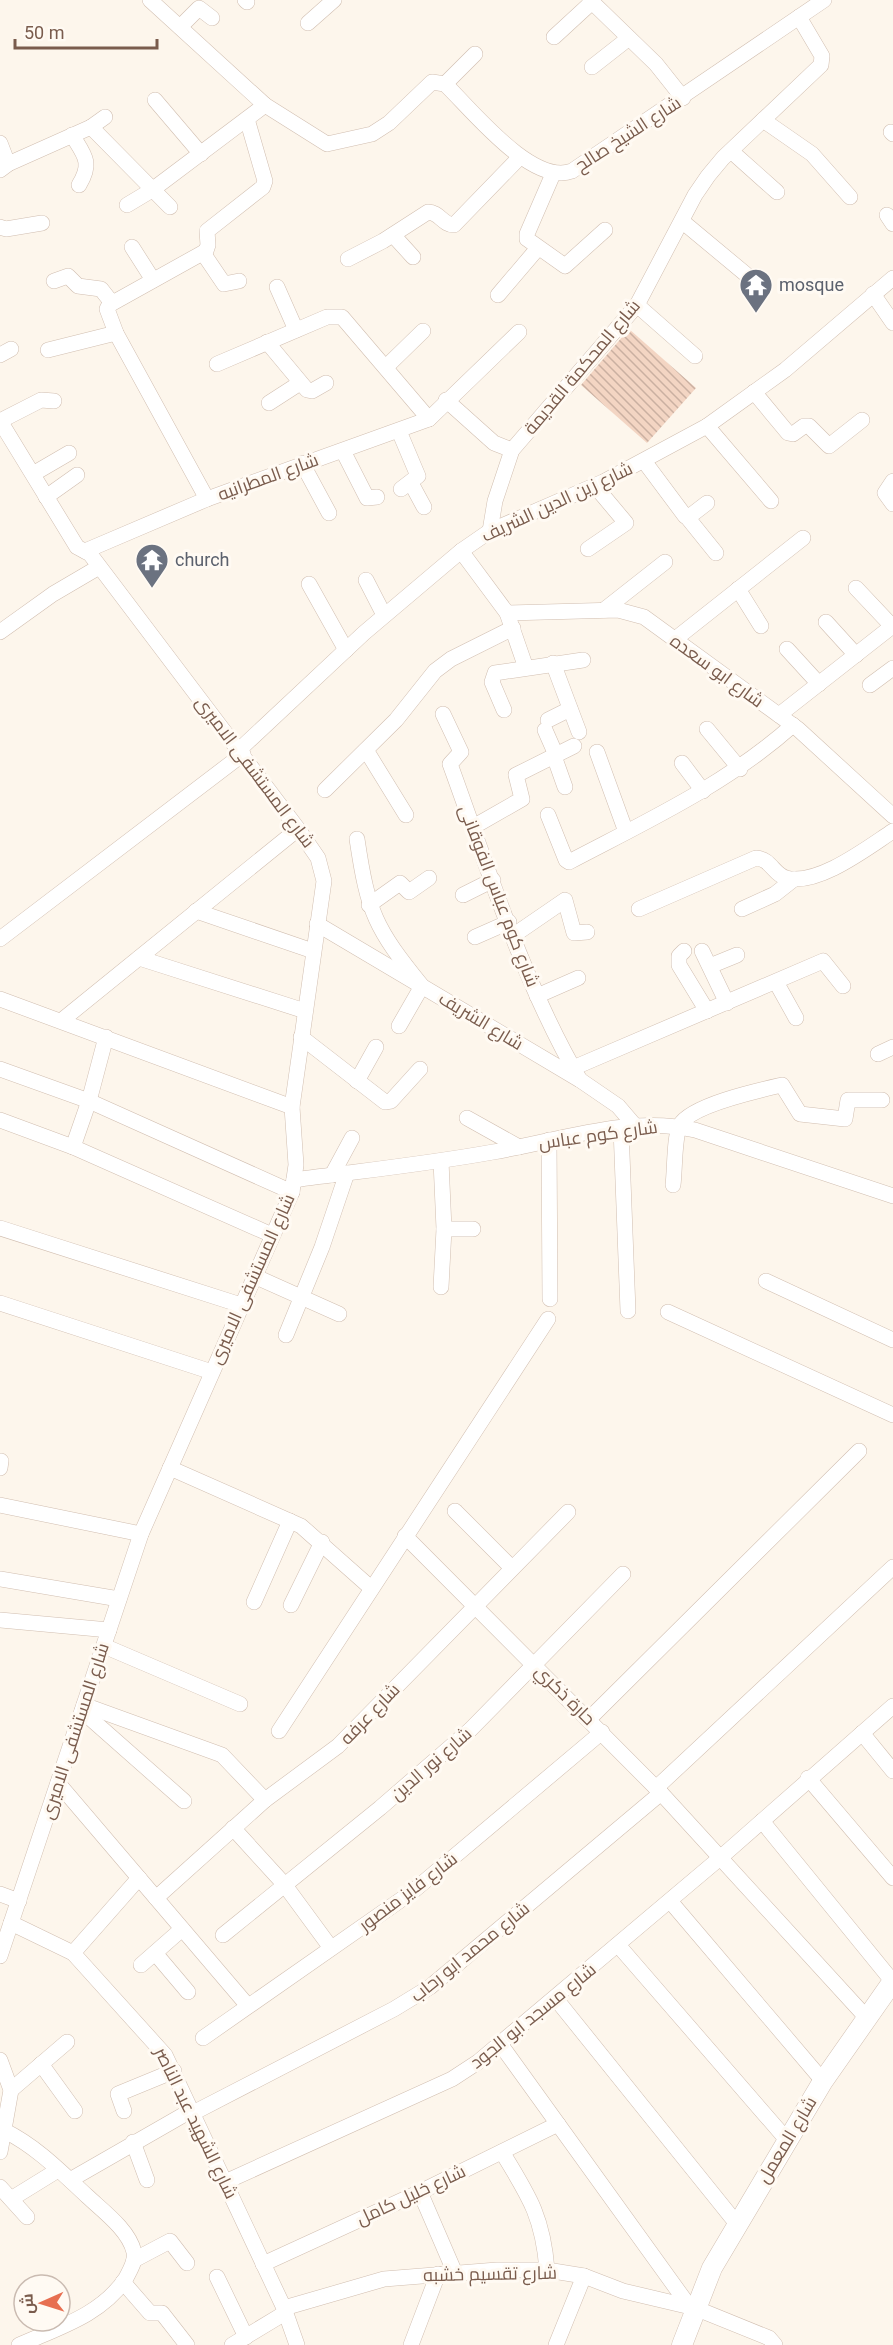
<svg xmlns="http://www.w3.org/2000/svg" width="893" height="2345" viewBox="0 0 893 2345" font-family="Roboto,Cairo,sans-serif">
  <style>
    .building { fill: url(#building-back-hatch) }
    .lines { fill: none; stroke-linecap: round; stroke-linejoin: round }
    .minor-casing { stroke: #d1beb0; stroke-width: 16 }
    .tertiary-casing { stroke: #d1beb0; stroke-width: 21 }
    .minor { stroke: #fff; stroke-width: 15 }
    .tertiary { stroke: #fff; stroke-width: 20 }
    .labels { text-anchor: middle; stroke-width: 6; stroke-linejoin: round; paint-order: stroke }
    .street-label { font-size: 18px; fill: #7a5c4d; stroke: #fffaf3 }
    .worship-label { font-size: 18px; fill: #5b616d; stroke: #fffaf3; text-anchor: start }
  </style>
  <defs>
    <pattern id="building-back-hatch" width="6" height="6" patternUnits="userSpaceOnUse" patternTransform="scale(1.5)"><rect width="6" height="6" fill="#f3d5c3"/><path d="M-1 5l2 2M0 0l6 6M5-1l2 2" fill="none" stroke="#cab0a1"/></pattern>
  </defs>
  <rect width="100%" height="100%" fill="#fdf6ec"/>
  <path class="building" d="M629 329 696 388 647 443 581 385Z"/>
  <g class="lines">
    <g class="minor-casing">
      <g id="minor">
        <path d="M150 0 265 105 327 144 372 134 389 123 432 82 445 84C472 110 532 186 572 171L824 0"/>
        <path d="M245 0 247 2"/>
        <path d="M590 0 656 64 683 98"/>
        <path d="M308 23 334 0"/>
        <path d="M180 27 199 8 212 18"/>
        <path d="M554 37 592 2"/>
        <path d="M592 67 629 38"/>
        <path d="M445 84 475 54"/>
        <path d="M155 100 201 154"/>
        <path d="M763 120 812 154 850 197"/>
        <path d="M91 127 105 117"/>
        <path d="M891 132 893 134"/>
        <path d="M72 135C84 155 93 162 79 185"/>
        <path d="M0 143 8 164"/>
        <path d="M731 151 777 192"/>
        <path d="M0 170 8 164 91 127 170 207"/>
        <path d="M553 174 527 234V239L565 266 605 230"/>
        <path d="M127 205 152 190 265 105"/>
        <path d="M887 215 893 224"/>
        <path d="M683 222 760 286"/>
        <path d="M0 227 6 229 42 223"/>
        <path d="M393 235 413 257"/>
        <path d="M132 247 153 280"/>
        <path d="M203 253 224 284 239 281"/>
        <path d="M348 259 383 241 428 212C439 212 443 225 454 225L520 157"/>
        <path d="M54 281 68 276 78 286 101 289 112 303"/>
        <path d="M277 287 296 330"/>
        <path d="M873 294 893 323"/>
        <path d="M498 295 538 248"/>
        <path d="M637 305 695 356"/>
        <path d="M267 342 307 390 312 391 326 383"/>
        <path d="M48 350 116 333"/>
        <path d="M0 355 11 349"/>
        <path d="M217 364 327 317H342L429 419"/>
        <path d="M386 367 423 331"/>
        <path d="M754 392 788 433 793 434 804 426H809L829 446 862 420"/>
        <path d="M446 400 494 443 512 450"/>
        <path d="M269 403 300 383"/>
        <path d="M0 421 77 547 90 554 298 829 318 858 324 881 292 1107 296 1165 292 1192 141 1534 0 1956"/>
        <path d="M0 421 41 400 54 401"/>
        <path d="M707 426 771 501"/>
        <path d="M399 431 418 476 401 489"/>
        <path d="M343 451 367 498 377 497"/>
        <path d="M644 461 685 516H690L707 503"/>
        <path d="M302 463 329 513"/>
        <path d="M33 474 69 453"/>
        <path d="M893 481 885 493 893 504"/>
        <path d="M411 483 424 507"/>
        <path d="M46 497 77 475"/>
        <path d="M207 499 116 333 107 309 109 305 206 251 208 245 207 231 263 187 265 181 247 119"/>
        <path d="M687 517 716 553"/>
        <path d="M490 531 495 501 512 450 637 305 695 195 708 176 723 158 821 65 822 56 799 17"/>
        <path d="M588 549 626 523 595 486"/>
        <path d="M85 551 207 499 429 419 519 332"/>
        <path d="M461 551 507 613 526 668"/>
        <path d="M366 580 384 615"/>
        <path d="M309 584 346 650"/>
        <path d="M738 589 761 626"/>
        <path d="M604 610 665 562"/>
        <path d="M507 613 618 610 644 617 798 729 893 816"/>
        <path d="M826 622 856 655"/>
        <path d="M0 632 53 594 99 567"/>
        <path d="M674 640 803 538"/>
        <path d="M787 649 819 684"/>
        <path d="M553 663 579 732"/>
        <path d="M870 685 893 668"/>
        <path d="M504 710 492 682 495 673 583 660"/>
        <path d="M443 714 461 752 450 764C488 868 524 985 580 1080"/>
        <path d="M779 715 890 628 891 625 856 588"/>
        <path d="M548 720 570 709"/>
        <path d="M707 729 740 769"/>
        <path d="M545 730 556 755"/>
        <path d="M239 750 364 633 461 551 490 531 603 482 707 426 785 370 893 278"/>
        <path d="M366 750 406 815"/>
        <path d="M597 752 626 832"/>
        <path d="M554 756 565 787"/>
        <path d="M682 763 703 791"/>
        <path d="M325 790 396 720 435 671 451 659 513 628"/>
        <path d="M548 815 566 860 569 862C647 821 727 784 793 725"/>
        <path d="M473 827 522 799 516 775 574 746"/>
        <path d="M357 839C368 913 375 928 422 986L399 1026"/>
        <path d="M463 895 493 880"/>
        <path d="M369 905 400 883 409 892 429 878"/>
        <path d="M639 909 756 858C771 859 773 874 786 878 818 886 867 848 893 831"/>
        <path d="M742 909 775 894 794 879"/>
        <path d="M196 911 313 951"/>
        <path d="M317 924 580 1080 618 1106 636 1127"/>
        <path d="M514 935 565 900 574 933 587 932"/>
        <path d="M475 937 509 922"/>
        <path d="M0 939 243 754"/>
        <path d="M684 951 679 956V965L707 1011"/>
        <path d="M702 951 727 1003"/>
        <path d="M139 958 305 1011"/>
        <path d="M710 966 737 955"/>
        <path d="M776 982 796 1018"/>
        <path d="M537 996 578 978"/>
        <path d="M0 999 292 1107"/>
        <path d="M61 1021 298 829"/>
        <path d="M301 1037 385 1102 391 1101 420 1069"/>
        <path d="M878 1054 893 1047"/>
        <path d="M573 1068 823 961 843 986"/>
        <path d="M0 1069 89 1101 292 1192"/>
        <path d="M357 1081 376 1047"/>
        <path d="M467 1118 519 1147"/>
        <path d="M0 1120 73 1147 272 1235"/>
        <path d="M621 1128 628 1311"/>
        <path d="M549 1140 550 1299"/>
        <path d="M73 1147 89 1101 106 1037"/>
        <path d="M441 1161 444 1229 441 1287"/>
        <path d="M332 1175 352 1138"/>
        <path d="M294 1180C360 1171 427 1164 493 1152 558 1141 629 1115 695 1130L893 1196"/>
        <path d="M673 1185C675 1170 674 1137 680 1125 691 1105 760 1090 782 1085L800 1114 845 1119 848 1100H882"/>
        <path d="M0 1228 241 1305"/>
        <path d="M444 1229H473"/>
        <path d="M254 1276 339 1314"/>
        <path d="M766 1281 893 1340"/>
        <path d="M0 1303 212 1372"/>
        <path d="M668 1312 893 1415"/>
        <path d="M286 1335 322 1247 347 1173"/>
        <path d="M0 1468 1 1461"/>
        <path d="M170 1468 301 1526 371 1588"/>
        <path d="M0 1505 141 1534"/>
        <path d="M455 1511 512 1568"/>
        <path d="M405 1536 661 1793 866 2017"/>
        <path d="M0 1579 119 1599"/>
        <path d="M254 1602 290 1521"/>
        <path d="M291 1605 322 1542"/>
        <path d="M0 1620 109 1630"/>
        <path d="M104 1646 240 1704"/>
        <path d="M84 1705 222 1755 265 1800"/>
        <path d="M82 1711 184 1801"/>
        <path d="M589 1719 859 1451"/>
        <path d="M279 1731 548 1319"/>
        <path d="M862 1733 893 1771"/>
        <path d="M808 1778 893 1878"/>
        <path d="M58 1783 248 2006"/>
        <path d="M656 1788 893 1567"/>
        <path d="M762 1821 893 1982"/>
        <path d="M233 1828 284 1884 331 1948"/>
        <path d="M0 1894 19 1901"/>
        <path d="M156 1898 265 1800 338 1746 568 1512"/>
        <path d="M670 1901 823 2081"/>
        <path d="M11 1923 73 1953 165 2055 284 2308 297 2345"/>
        <path d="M223 1935 380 1808 470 1730 623 1574"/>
        <path d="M618 1945 787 2140"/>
        <path d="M73 1953 139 1878"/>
        <path d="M155 1953 188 1992"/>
        <path d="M141 1965 182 1929"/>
        <path d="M556 1999 737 2224"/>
        <path d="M203 2038 412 1892 602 1732"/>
        <path d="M501 2045 689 2306"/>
        <path d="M0 2060 11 2090 0 2152"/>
        <path d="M41 2064 75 2111"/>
        <path d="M11 2090 67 2042"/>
        <path d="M124 2111 118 2094 174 2071"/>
        <path d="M193 2113 394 2009 430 1987 661 1793"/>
        <path d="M5 2131C37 2147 61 2172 87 2196 103 2211 129 2230 134 2252 136 2261 130 2270 126 2278 102 2315 57 2328 19 2345"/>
        <path d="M133 2142 147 2180"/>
        <path d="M502 2152C529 2196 543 2217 547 2270"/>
        <path d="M70 2180 192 2110"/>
        <path d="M225 2182 452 2079 478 2062 720 1858 893 1706"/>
        <path d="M0 2187 27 2217"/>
        <path d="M420 2192 455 2273"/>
        <path d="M11 2199 58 2170"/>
        <path d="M134 2260 170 2241 187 2263"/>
        <path d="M263 2264 420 2192 558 2124"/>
        <path d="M217 2277 246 2337"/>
        <path d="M123 2282 150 2313H162L187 2345"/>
        <path d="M284 2308 384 2279 497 2270H547L584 2276 623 2291 695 2308 769 2338 775 2345"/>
        <path d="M232 2345 285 2313"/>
        <path d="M411 2345 438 2274"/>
        <path d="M556 2345 584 2276"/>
      </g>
    </g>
    <g class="tertiary-casing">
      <path id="tertiary" d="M682 2345 712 2268 823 2081 893 1981"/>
    </g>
    <use href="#minor" class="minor"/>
    <use href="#tertiary" class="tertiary"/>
  </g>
  <defs>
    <g id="temple-pin" transform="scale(1.725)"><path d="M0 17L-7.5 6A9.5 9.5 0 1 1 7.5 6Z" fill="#6b7280" stroke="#fffaf3"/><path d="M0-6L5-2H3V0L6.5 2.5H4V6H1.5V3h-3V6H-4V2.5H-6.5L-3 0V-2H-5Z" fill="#fff"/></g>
  </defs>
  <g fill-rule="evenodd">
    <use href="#temple-pin" x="756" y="285"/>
    <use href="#temple-pin" x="152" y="560"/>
  </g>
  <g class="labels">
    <g class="street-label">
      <text transform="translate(628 134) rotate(-33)" y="6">شارع الشيخ صالح</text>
      <text transform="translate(582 367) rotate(-50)" y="6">شارع المحكمة القديمة</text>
      <text transform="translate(268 477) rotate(-20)" y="6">شارع المطرانيه</text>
      <text transform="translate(557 502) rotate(-25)" y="6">شارع زين الدين الشريف</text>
      <text transform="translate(717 671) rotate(36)" y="6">شارع ابو سعده</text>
      <text transform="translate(255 772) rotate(53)" y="6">شارع المستشفى الاميرى</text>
      <text transform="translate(499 896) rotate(69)" y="6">شارع كوم عباس الفوقانى</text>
      <text transform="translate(481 1021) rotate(31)" y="6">شارع الشريف</text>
      <text transform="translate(598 1135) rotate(-8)" y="6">شارع كوم عباس</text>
      <text transform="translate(252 1279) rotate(-66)" y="6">شارع المستشفى الاميرى</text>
      <text transform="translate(565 1695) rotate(45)" y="6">حارة ذكري</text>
      <text transform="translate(370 1714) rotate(-46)" y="6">شارع عرفه</text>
      <text transform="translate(75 1731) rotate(-72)" y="6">شارع المستشفى الاميرى</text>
      <text transform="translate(431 1764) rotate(-41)" y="6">شارع نور الدين</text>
      <text transform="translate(408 1892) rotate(-37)" y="6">شارع فايز منصور</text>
      <text transform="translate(470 1952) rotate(-39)" y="6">شارع محمد ابو رحاب</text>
      <text transform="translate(533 2016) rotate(-39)" y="6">شارع مسجد ابو الجود</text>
      <text transform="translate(196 2123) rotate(64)" y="6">شارع الشهيد عبد الناصر</text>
      <text transform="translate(787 2140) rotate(-59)" y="6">شارع المعمل</text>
      <text transform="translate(411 2195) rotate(-25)" y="6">شارع خليل كامل</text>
      <text transform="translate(490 2274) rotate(-1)" y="6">شارع تقسيم خشبه</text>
    </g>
    <g class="worship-label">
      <text x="779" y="291">mosque</text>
      <text x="175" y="566">church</text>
    </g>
  </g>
  <g transform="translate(42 2303) rotate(267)"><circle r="28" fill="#fffaf3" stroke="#cabbb1" stroke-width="1.5"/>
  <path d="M0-4.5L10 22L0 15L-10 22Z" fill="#e76f51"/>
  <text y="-9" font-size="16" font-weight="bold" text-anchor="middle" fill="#7a5c4d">ش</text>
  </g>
  <path d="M15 39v9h142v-9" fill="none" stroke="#7a5c4d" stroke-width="3"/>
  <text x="24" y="39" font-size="18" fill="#7a5c4d" stroke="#fffaf3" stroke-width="4.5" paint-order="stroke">50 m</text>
</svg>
